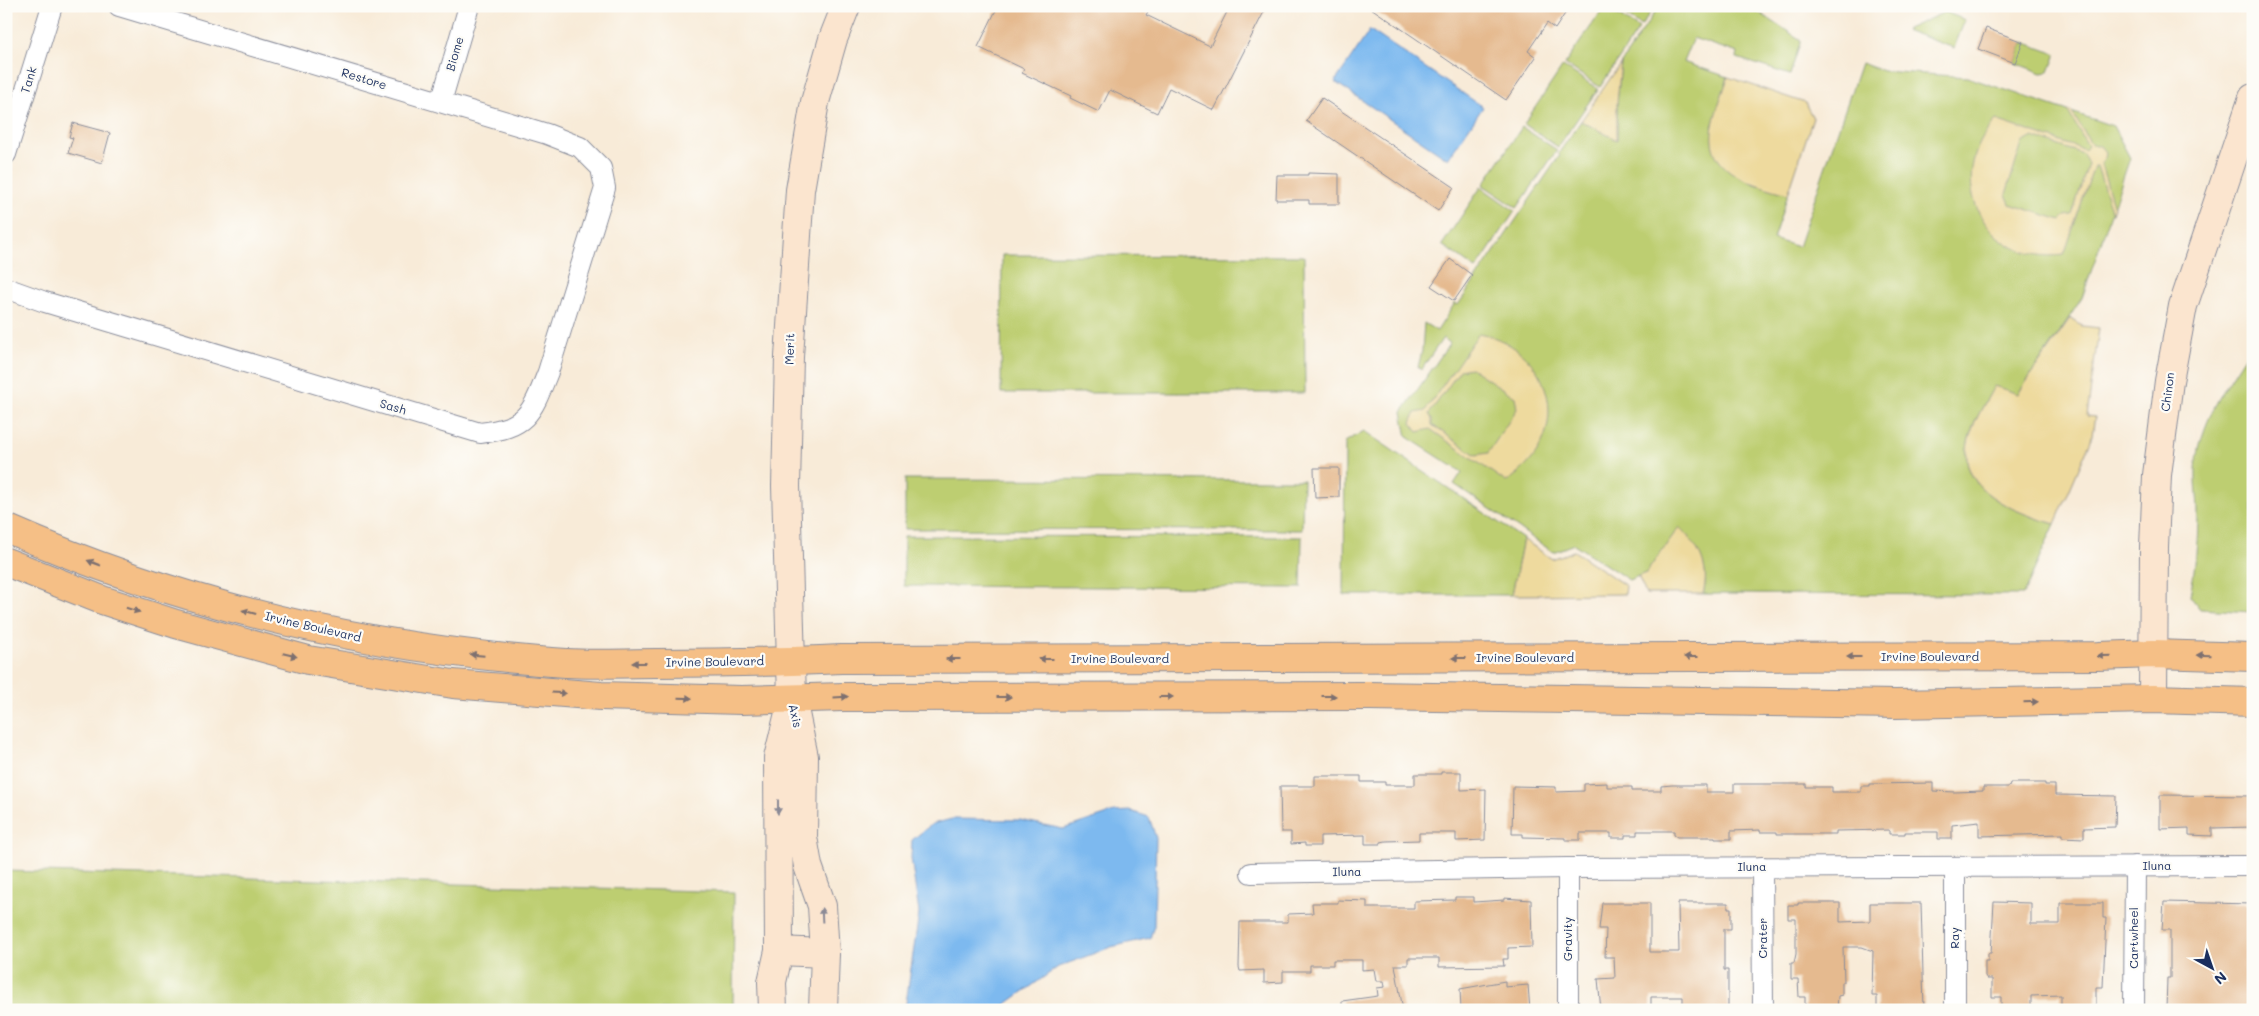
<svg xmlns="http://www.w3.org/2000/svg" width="2259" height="1016" viewBox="0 0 2259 1016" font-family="Mali,sans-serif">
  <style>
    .green { fill: #bdce71; stroke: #6c7e68 }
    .sand { fill: #eeda9e; stroke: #84847e; fill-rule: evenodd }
    .water { fill: #7db9ef; stroke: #4c74a6 }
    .building { fill: #e5ba8f }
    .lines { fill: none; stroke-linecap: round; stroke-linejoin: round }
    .street-casing { stroke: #8a8d9b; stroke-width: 22 }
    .secondary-casing { stroke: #8a8d9b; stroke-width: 30 }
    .primary-casing { stroke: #8a8d9b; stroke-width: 30 }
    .street { stroke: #fff; stroke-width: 20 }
    .secondary { stroke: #fbe5cf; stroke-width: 28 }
    .primary { stroke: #f5bf86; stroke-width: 28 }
    .oneway { fill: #7d7070 }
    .oneway2 { fill: #8b8a96 }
    .labels { text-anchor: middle; stroke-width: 4.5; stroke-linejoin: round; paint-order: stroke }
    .street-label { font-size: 12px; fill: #1b2f5e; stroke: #fdfcf7 }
  </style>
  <rect width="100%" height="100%" fill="#fdfcf7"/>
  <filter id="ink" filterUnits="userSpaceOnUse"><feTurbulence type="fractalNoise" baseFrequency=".02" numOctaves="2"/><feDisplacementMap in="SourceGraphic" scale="10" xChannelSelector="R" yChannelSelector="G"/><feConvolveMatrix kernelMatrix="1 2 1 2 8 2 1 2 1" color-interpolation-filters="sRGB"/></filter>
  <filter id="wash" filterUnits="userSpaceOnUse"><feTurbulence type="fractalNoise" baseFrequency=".0096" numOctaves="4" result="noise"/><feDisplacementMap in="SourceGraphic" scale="20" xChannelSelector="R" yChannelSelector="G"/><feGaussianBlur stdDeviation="1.12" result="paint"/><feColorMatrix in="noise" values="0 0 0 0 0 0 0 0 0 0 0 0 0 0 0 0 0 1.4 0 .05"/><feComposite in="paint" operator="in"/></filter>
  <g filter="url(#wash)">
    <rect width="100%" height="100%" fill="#f8ebd8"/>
    <g class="green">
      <path d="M1605 6 1639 29 1600 87 1565 64Z"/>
      <path d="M1611 6H1655L1641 26Z"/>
      <path d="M1659 6H1749L1801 40 1790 75 1737 58 1738 53 1693 38 1683 62 1728 77 1712 127 1752 183 1788 194 1773 239 1798 247 1861 63 1883 71 1967 77 2113 126 2130 158 2082 298 2018 394 1994 387C1985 404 1972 423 1968 443 1957 492 2018 513 2055 524L2023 595 1703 594C1711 569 1697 544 1679 528L1646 573 1629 580 1574 544 1553 552 1454 484 1462 472 1407 437 1402 412 1450 343 1443 338 1421 370 1418 367 1422 351 1424 323 1437 331 1455 303 1458 305 1560 155 1558 154 1581 121 1617 139V103L1621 63Z"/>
      <path d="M1945 12 1965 20 1954 48 1905 30Z"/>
      <path d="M2023 42 2056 54 2049 72 2042 73 2015 63Z"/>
      <path d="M1563 66 1598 89 1558 147 1524 124Z"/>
      <path d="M1522 127 1557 150 1517 208 1483 185Z"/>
      <path d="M1481 187 1515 211 1476 269 1442 245Z"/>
      <path d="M1002 255 1304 256 1305 393H1001Z"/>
      <path d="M2253 344V612L2200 609 2190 596C2195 569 2198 541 2198 513 2198 496 2194 477 2197 460 2203 416 2230 380 2253 344Z"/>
      <path d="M1364 431 1523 539 1512 595H1344L1345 442Z"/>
      <path d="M905 479 1303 480 1302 530 905 529Z"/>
      <path d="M904 536 1302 537 1301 588 904 586Z"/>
      <path d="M6 871 734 892 733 1010H6Z"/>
    </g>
    <g class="sand">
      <path d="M1621 63 1617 103V140L1581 121Z"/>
      <path d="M1728 77 1805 103 1813 118 1788 194C1753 184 1703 173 1713 125 1716 109 1723 93 1728 77Z"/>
      <path d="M2067 110 2071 111 2092 145 2100 146 2105 152 2104 159 2101 164 2114 207 2112 213 2097 166H2094L2064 255C1984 265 1941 179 1996 120L2085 150 2088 146ZM2033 137 2083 154 2088 164 2072 215 2065 216 2061 220 2010 204 2006 194 2022 143Z"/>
      <path d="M2070 318 2082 326 2099 328 2087 416 2095 417 2091 440 2055 524C2018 513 1957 492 1968 443 1972 423 1985 404 1994 386L2018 394Z"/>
      <path d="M1479 333C1557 350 1575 439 1506 482L1430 429 1418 432 1411 423 1415 413 1425 411ZM1471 368 1515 397 1517 409 1488 453 1476 455 1432 425V419L1429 414 1460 370Z"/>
      <path d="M1679 527C1698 545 1711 567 1703 594H1646L1638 576 1646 573Z"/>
      <path d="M1523 539 1552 559 1574 551 1626 586 1625 594 1512 595Z"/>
    </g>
    <g class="water">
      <path d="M1370 30 1483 107 1448 159 1335 82Z"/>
      <path d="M1130 811 1149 817 1156 838 1154 926 1150 938 1111 947 1058 967 998 1010H905L919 913 911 858 912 840 932 824 952 819 1020 820 1063 829 1114 812Z"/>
    </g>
    <g id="blocks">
      <g class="building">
        <path d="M998 6H1151L1146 15 1210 46 1230 6H1267L1214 110 1169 88 1157 113 1110 90 1099 112 1070 98 1071 96 1022 73 1024 69 978 47Z"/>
        <path d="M1368 6H1570L1555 29 1547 23 1528 51 1536 57 1506 100Z"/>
        <path d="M1986 28 2023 42 2015 63 1978 49Z"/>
        <path d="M1322 98 1454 187 1438 211 1306 121Z"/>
        <path d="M73 123 110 133 102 163 68 153 73 138 69 137Z"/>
        <path d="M1308 173 1339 174V204H1309V200H1276L1277 175H1308Z"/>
        <path d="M1450 259 1472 275 1454 301 1431 286Z"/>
        <path d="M1314 468H1339V497L1315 498Z"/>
        <path d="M1441 772H1461V790L1486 789 1485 840 1456 841V833H1419V840L1386 841 1381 842V844H1365V835L1320 836V846H1305V843L1291 844V832H1281L1280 786H1315V776H1361V782H1385V785H1415V774H1441Z"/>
        <path d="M1607 783V787H1632V791H1661V786L1672 785H1706V792H1734V784H1806V787H1832V792H1861V786H1870V784L1933 783V791L1955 792 1983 791V787H2009L2010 783H2045V785H2055V795L2116 796 2115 827 2084 828V838L2062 837V834L1979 836V822L1952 825V839H1938V832H1905V834H1889V830L1836 831V834H1777V832H1760V830L1731 831V839H1715V837H1677L1674 835V831H1637V835H1625V838H1611V833H1580V840H1565V838L1523 837V834H1512L1513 786 1556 787V792L1584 791V784Z"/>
        <path d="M2160 795 2253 796V827L2212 828V836L2189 835V828L2160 829Z"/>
        <path d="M1455 897H1474V902L1504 900V898L1531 900 1532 947 1508 948V959H1503L1504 966 1439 967V958H1408V965H1395L1403 1010H1342V1001L1378 996 1377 988 1385 987 1384 981H1376L1374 969 1362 970V960H1333V965H1310V971H1283V982L1264 983V970L1240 971 1239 967 1240 922H1288V914L1313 913 1312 903H1338V900L1367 901V908H1414V901L1455 900Z"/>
        <path d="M1994 902 2031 903V924H2060V903H2103V918H2106L2103 987H2096V1010H2061V995L2031 996V1010H2001V997H1992V979H1987L1985 976V961H1988V953H1991Z"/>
        <path d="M2164 902 2253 904V1010H2166L2167 978H2170V930H2162Z"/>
        <path d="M1602 903H1650V952H1679L1678 903H1728V908H1731V929H1724V970H1728V1010H1683V997H1651V1010H1601L1598 979 1615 978 1614 957H1605L1606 929H1599Z"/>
        <path d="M1798 903H1840V922L1870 921V903H1921L1924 1010H1877V996H1872L1873 951 1862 947H1843L1844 982H1842V995L1838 996 1837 1010H1805V997H1799L1798 979H1791V963H1794L1796 954V919H1788V905H1798Z"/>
        <path d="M1505 981V987L1528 985 1530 1010H1461L1460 989Z"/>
      </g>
    </g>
  </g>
  <g filter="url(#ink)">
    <use href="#blocks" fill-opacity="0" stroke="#8a8d9b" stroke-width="1"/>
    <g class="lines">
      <g class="street-casing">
        <g id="street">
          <path d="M441 102 469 6"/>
          <path d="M6 154 52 6"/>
          <path d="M6 288 45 302 480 433C527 427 531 415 548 372L605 188 601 168 580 147 547 134 119 6"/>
          <path d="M1762 867 1763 1010"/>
          <path d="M1251 873 1568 868 2253 866"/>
          <path d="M1568 1010V868"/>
          <path d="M1955 1010V867"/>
          <path d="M2134 1010 2135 866"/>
        </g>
      </g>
      <g class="secondary-casing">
        <g id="secondary">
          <path d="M2153 699 2154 547 2157 475 2169 381 2183 306 2253 98"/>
          <path d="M779 951 825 953"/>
          <path d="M773 1010 772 982 779 951 778 758 791 705"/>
          <path d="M823 1010 825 953 822 906 808 866 803 837 804 757 792 699 786 486 789 357 800 190 815 102 833 39 846 6"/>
        </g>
      </g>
      <g class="primary-casing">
        <g id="primary">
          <path d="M6 528C183 606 373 650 566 663 596 665 626 663 656 663 718 663 779 662 841 659L2099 656 2153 654 2253 657"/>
          <path d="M6 562 102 600 176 624 308 660 453 684 601 696 741 700 844 697 1369 696 1896 704 2153 699 2253 702"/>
        </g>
      </g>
      <use href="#street" class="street"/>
      <use href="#secondary" class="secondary"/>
      <use href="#primary" class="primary"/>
    </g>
    <defs><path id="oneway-solid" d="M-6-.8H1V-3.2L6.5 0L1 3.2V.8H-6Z" transform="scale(1.25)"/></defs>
    <g class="oneway">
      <use href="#oneway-solid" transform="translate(94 563) rotate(-159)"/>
      <use href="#oneway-solid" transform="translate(133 610) rotate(18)"/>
      <use href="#oneway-solid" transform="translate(249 612) rotate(-165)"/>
      <use href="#oneway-solid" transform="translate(290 655) rotate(14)"/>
      <use href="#oneway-solid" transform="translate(477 655) rotate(-175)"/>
      <use href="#oneway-solid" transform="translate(2204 655) rotate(-179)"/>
      <use href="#oneway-solid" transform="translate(2104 656) rotate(178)"/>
      <use href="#oneway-solid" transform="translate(1691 657) rotate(180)"/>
      <use href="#oneway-solid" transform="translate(1854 657) rotate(180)"/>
      <use href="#oneway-solid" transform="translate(1459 658) rotate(180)"/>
      <use href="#oneway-solid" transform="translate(953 659) rotate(-180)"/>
      <use href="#oneway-solid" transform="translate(1046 659) rotate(-180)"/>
      <use href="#oneway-solid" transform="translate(639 663) rotate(180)"/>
      <use href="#oneway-solid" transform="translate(559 693) rotate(4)"/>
      <use href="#oneway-solid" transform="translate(1329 696)"/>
      <use href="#oneway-solid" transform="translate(841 697) rotate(-3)"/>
      <use href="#oneway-solid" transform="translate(1004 697)"/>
      <use href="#oneway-solid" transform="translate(1166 697)"/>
      <use href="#oneway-solid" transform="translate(685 698) rotate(2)"/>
      <use href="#oneway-solid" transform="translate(2031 702) rotate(-1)"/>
    </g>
    <g class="oneway2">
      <use href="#oneway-solid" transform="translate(778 807) rotate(90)"/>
      <use href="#oneway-solid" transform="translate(822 915) rotate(-93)"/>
    </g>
  </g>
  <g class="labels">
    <g class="street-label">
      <text transform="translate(455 54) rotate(-74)" y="4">Biome</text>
      <text transform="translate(364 79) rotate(17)" y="4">Restore</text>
      <text transform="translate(29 80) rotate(-73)" y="4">Tank</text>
      <text transform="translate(790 349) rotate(-88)" y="4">Merit</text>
      <text transform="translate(2168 392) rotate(-83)" y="4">Chinon</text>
      <text transform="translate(393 407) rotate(17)" y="4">Sash</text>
      <text transform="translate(313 627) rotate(13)" y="4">Irvine Boulevard</text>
      <text x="1930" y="661">Irvine Boulevard</text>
      <text x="1525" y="662">Irvine Boulevard</text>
      <text x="1120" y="663">Irvine Boulevard</text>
      <text transform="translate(715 662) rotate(-1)" y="4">Irvine Boulevard</text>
      <text transform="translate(795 716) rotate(77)" y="4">Axis</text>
      <text x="2157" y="870">Iluna</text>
      <text x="1752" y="871">Iluna</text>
      <text transform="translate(1347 872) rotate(-1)" y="4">Iluna</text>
      <text transform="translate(1763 938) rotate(-90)" y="4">Crater</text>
      <text transform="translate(1955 938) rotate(-90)" y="4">Ray</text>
      <text transform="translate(2134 938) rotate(-90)" y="4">Cartwheel</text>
      <text transform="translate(1568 939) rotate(-90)" y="4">Gravity</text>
    </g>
  </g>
  <rect width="2259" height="1016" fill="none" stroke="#fdfcf7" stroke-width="25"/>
  <g transform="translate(2212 968) rotate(140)" stroke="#fdfcf7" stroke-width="4" paint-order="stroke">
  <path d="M0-4L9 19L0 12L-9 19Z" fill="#1b2f5e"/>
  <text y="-8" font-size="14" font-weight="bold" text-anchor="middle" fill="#1b2f5e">N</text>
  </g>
</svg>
